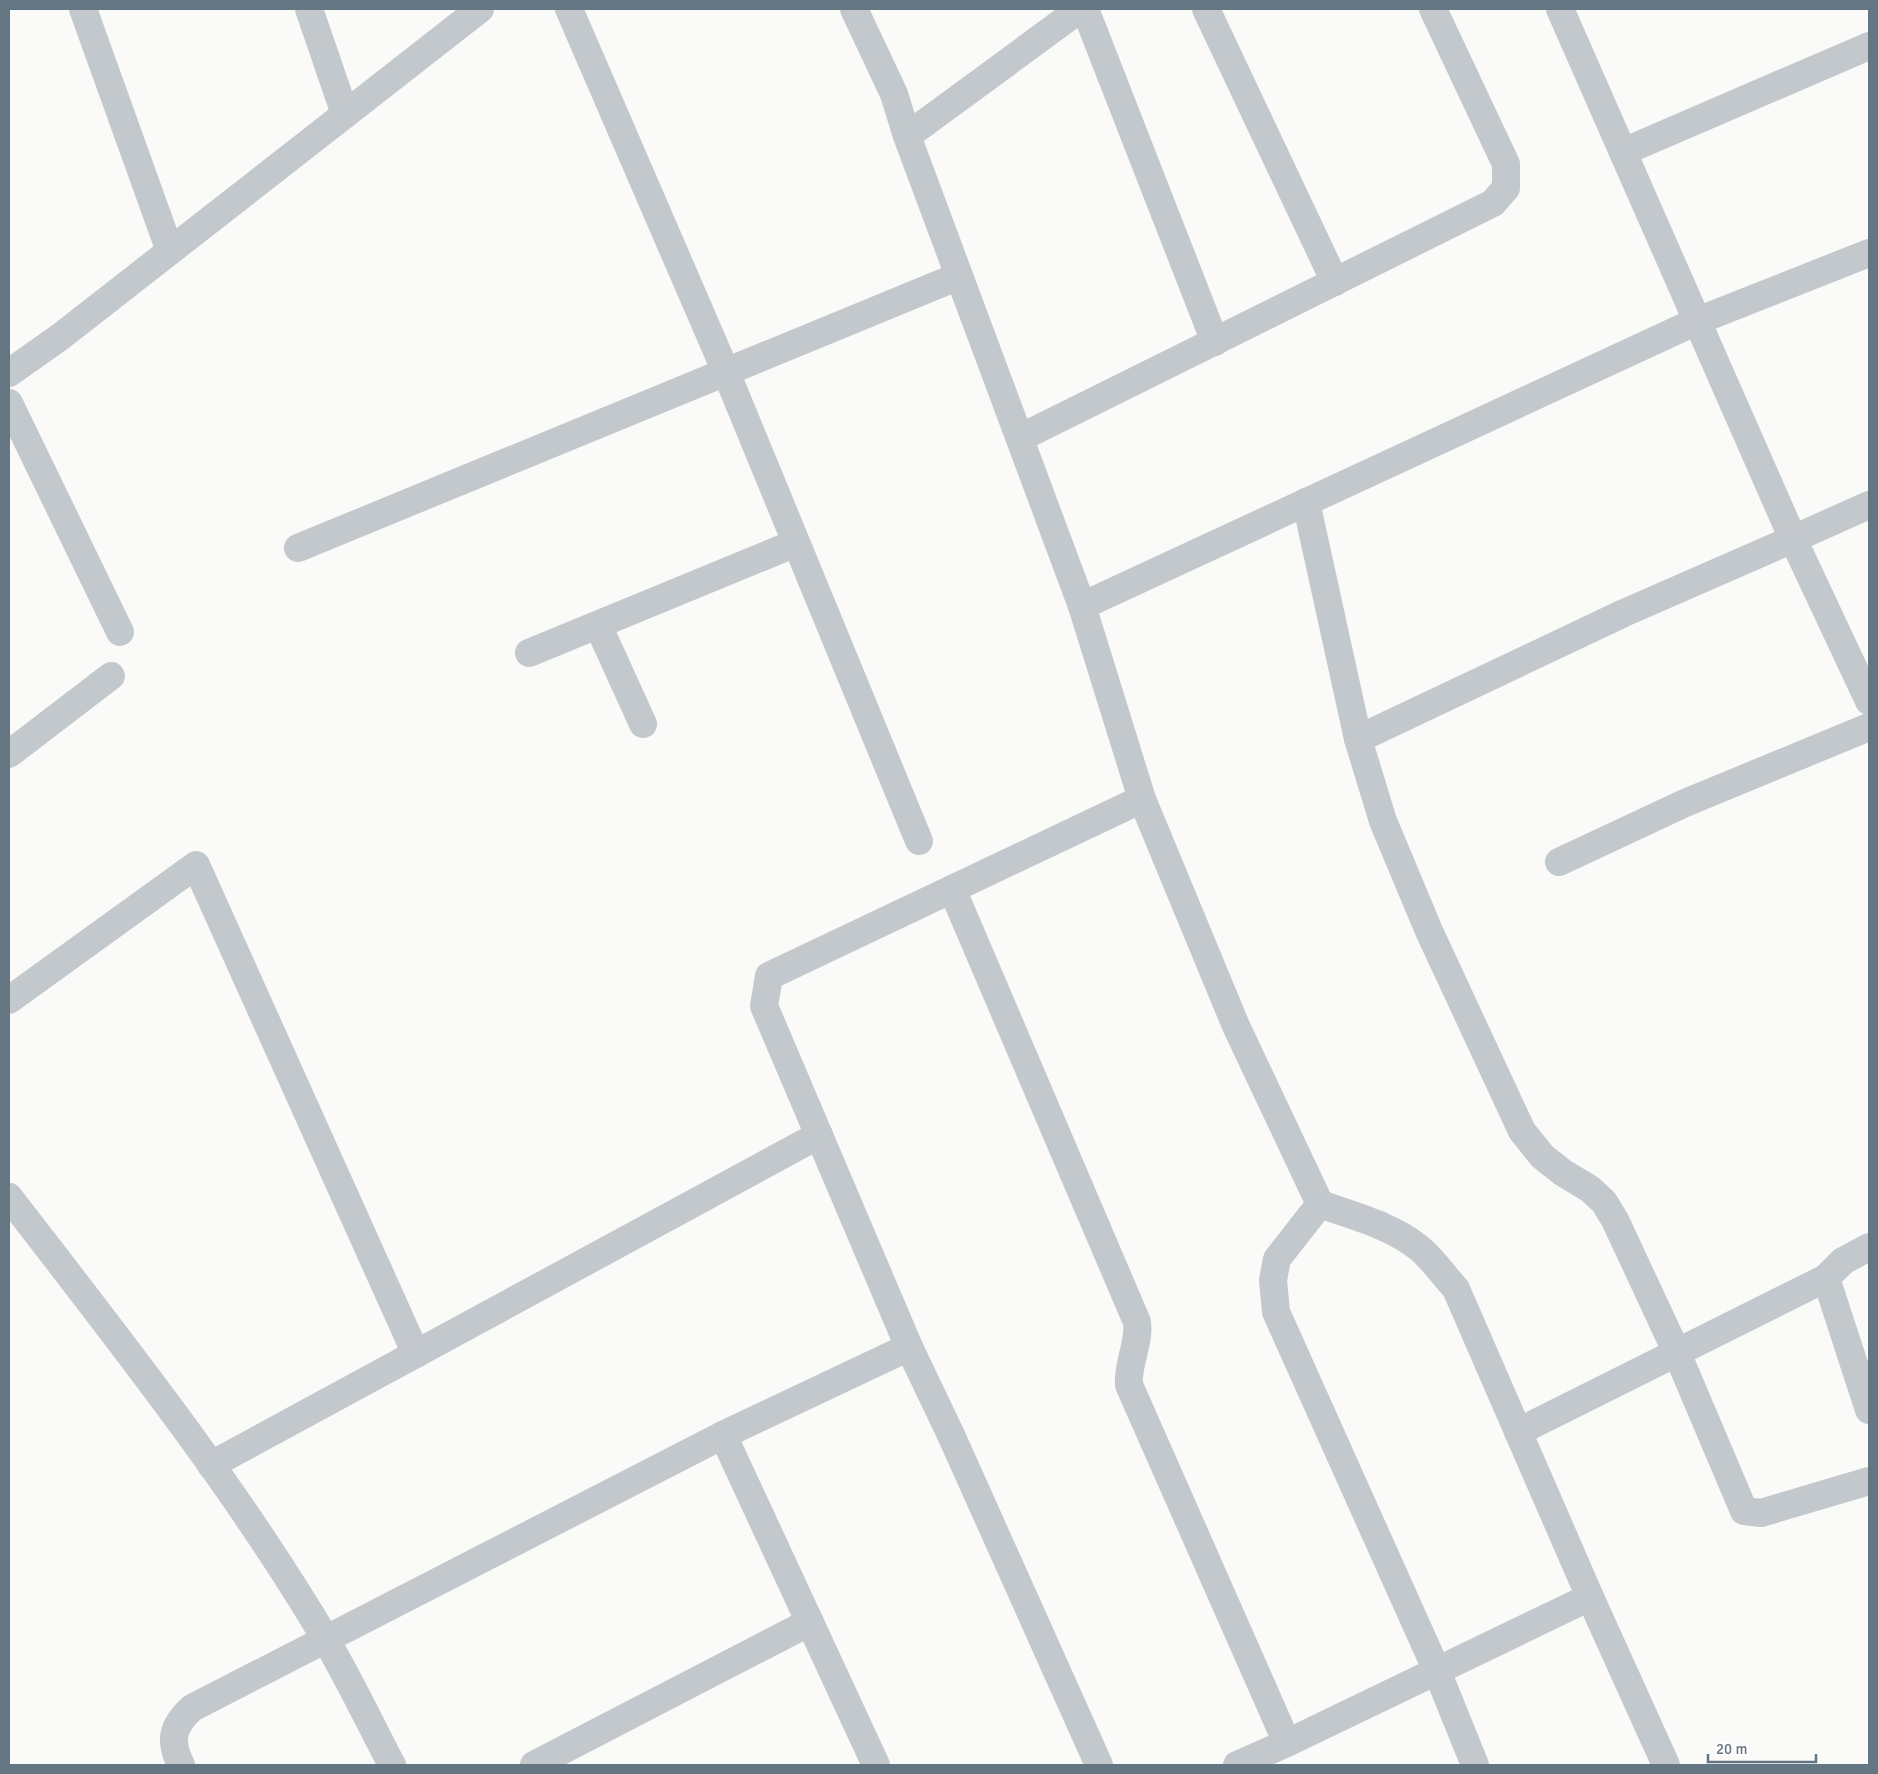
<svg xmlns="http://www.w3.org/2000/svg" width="1878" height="1774" viewBox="0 0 1878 1774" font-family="Signika,sans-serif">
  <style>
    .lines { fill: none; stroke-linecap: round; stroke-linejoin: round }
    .minor { stroke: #c3c8cc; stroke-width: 28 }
    .tertiary { stroke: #c3c8cc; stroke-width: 28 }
  </style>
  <rect width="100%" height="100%" fill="#fafaf8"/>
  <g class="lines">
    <g class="minor">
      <path d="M83 9 170 251"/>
      <path d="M309 9 345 114"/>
      <path d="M569 9 726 372 919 841"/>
      <path d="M854 9 894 94 907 136 1082 606 1697 321 1869 253"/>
      <path d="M1085 9 1215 342"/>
      <path d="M1206 9 1335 282"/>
      <path d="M1560 9 1793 539 1869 505"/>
      <path d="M907 136 1080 9"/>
      <path d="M1623 152 1869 46"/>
      <path d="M9 403 120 632"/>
      <path d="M1020 438 1493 203 1506 188V164L1433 9"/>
      <path d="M1306 502 1358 739 1383 821 1429 931 1522 1131 1542 1156 1562 1172 1590 1189 1604 1202 1615 1220 1677 1353 1744 1511 1761 1513 1869 1481"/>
      <path d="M298 548 959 276"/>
      <path d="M1082 606 1142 799 769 976 764 1006 909 1347 951 1435 1099 1765"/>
      <path d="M598 625 643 724"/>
      <path d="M529 653 796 543"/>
      <path d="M1358 739 1624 613 1793 539 1869 701"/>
      <path d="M9 754 111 676"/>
      <path d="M1142 799 1236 1026 1320 1204"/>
      <path d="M1559 862 1685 803 1869 727"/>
      <path d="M952 889 1137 1322C1140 1343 1127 1364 1129 1385L1287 1743 1237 1765"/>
      <path d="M9 1000 196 865 416 1354"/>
      <path d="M9 1197C119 1340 233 1483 325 1638 349 1679 370 1723 392 1765"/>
      <path d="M1869 1247 1843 1261 1826 1278 1869 1410"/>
      <path d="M1518 1432 1826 1278"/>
      <path d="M211 1465 819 1135"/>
      <path d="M1590 1597 1666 1765"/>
      <path d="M1287 1743 1590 1597 1456 1289C1444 1276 1433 1259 1419 1248 1391 1225 1353 1216 1320 1204L1277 1259 1273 1280 1276 1312 1437 1671 1475 1765"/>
      <path d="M181 1765C169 1741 172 1726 192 1708L723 1435"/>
      <path d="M534 1765 810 1622"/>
      <path d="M876 1765 723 1435 909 1347"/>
    </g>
    <path class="tertiary" d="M9 373 60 337 480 9"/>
  </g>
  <rect width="1878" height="1774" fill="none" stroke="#657683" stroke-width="20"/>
  <path d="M1708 1754v8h108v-8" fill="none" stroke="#657683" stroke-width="2.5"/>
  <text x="1716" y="1754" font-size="15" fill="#657683" stroke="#ffffff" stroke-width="4" paint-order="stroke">20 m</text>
</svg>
